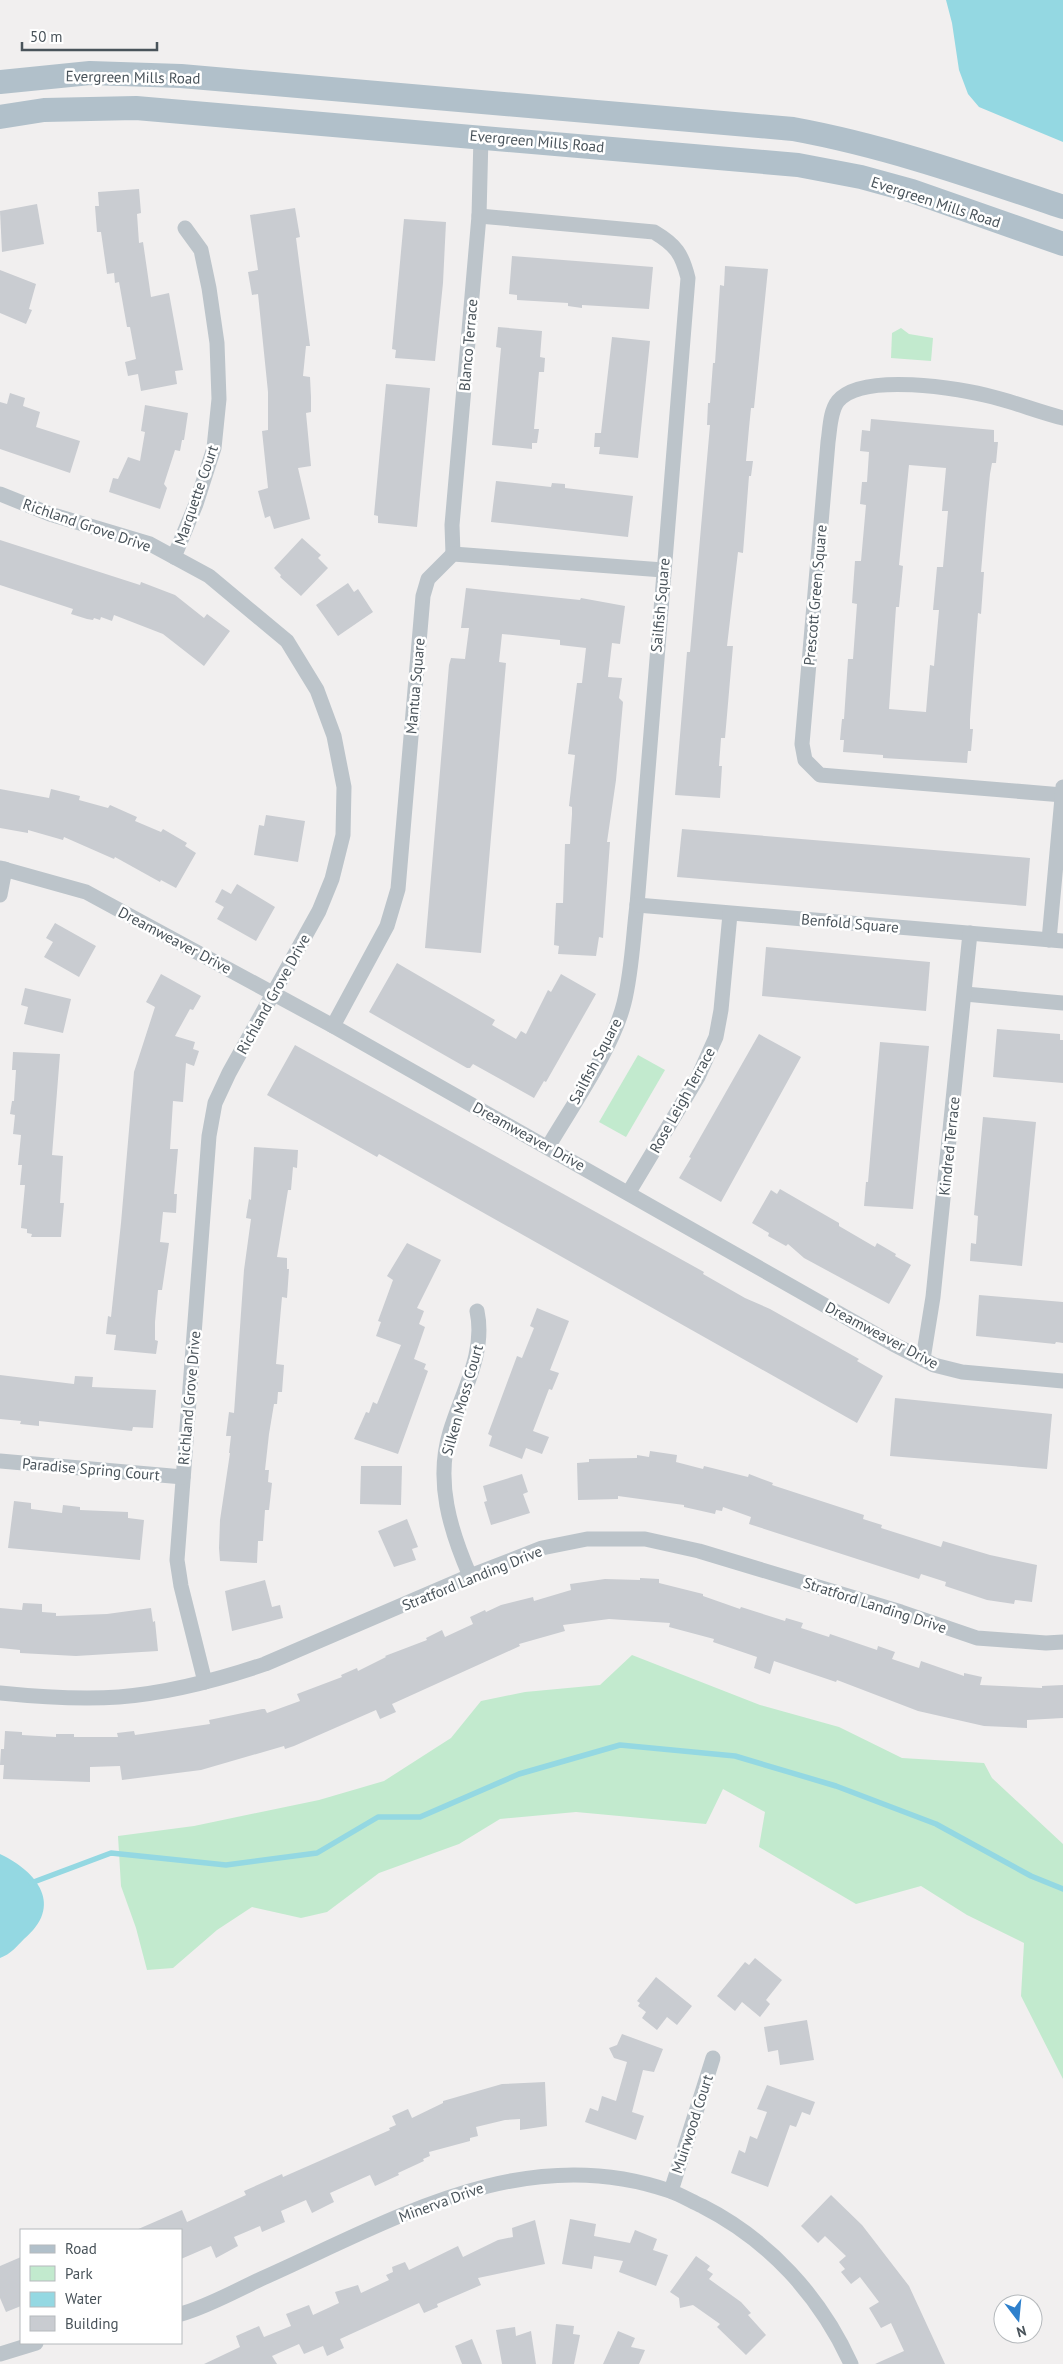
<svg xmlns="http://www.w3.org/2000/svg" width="1063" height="2364" font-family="'PT Sans',sans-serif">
	<rect width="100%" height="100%" fill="#f1efef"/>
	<!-- green -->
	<g fill="#c2eace">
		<polygon points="901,328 909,334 933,338 931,361 891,358 892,333"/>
		<polygon points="638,1055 665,1070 626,1137 599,1122"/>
		<polygon points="632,1655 760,1705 839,1727 902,1758 984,1763 992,1778 1063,1844 1063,2079 1021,1996 1024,1943 967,1915 921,1886 856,1904 759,1847 765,1812 723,1789 706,1824 576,1812 500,1819 459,1844 379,1873 327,1912 301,1918 252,1907 217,1930 173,1968 147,1970 136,1928 121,1886 118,1836 194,1826 319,1800 384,1781 451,1738 481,1701 525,1692 600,1685"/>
	</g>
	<!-- water -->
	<g fill="#94d8e2">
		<polygon points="946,0 1063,0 1063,142 979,107 968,94 959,70 952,23"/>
		<path d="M0,1854C38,1872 64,1906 24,1939C16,1947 11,1954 0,1958Z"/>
	</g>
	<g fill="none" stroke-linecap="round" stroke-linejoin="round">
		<!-- stream -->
		<polyline stroke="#94d8e2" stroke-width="5.5" points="31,1883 111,1853 226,1865 317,1853 378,1817 420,1817 519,1774 620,1745 735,1756 836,1786 936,1824 1031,1876 1063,1889"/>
	</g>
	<!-- building -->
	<g fill="#c9ccd1" fill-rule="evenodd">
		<polygon points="139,189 141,213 137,214 139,243 143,242 151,297 169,293 183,370 175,371 177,384 141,391 138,374 128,376 125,362 136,359 130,327 127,327 119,282 115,283 114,273 107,274 101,232 97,232 95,206 99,206 98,192"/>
		<polygon points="37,204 44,244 2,252 0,211"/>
		<polygon points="295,208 300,237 296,238 310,346 306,346 303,376 310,377 311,397 311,412 306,413 311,466 298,468 310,519 274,529 270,516 265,518 258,491 268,488 262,431 268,430 268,392 258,294 252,295 248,272 258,270 250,215"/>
		<polygon points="404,219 446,222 443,283 435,361 395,358 396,350 392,349"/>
		<polygon points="512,256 653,267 649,309 582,305 582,308 568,306 568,303 517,300 517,295 509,294"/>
		<polygon points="725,266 768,269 754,408 751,408 749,428 746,461 753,461 751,476 749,476 743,553 738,552 727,646 733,646 725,738 721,738 719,766 722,766 720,798 675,795 687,652 690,652 710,425 707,425 708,403 710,403 713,363 715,363 720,285 724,286"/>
		<polygon points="0,270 36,284 29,309 32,310 26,324 0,313"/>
		<polygon points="498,327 542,331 540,357 545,358 544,372 539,372 534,429 539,429 537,443 532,443 532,449 492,445 501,348 496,347"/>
		<polygon points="612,337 650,341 638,458 599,454 600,447 594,447 595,433 601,433"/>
		<polygon points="386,384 430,388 417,527 378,523 378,516 374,515"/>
		<polygon points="10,393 25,398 23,406 40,412 36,427 80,441 70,473 0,449 0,402 7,404"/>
		<polygon points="145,405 188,413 184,440 182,440 180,451 175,450 164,484 167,488 160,509 109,492 113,478 118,479 128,457 140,461 145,432 141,431"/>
		<path d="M871,419L994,430V442H998L996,463H992L990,474L986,514L981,572H984L981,614L978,613L970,719V729H973L971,751H968L967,763L883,758V755L843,752L844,740H840L842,719H844L848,659H853L857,604L852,603L855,561H861L866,505L860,504L862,482H867L869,452L860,451L862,430L870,431ZM909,465L946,468L942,511H948L943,567H937L933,610H939L934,666L930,665L926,712L889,709L896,607H899L903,566L899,565Z"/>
		<polygon points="496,481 551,487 552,483 565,484 565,488 633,496 628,537 491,522"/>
		<polygon points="302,538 321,555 318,558 328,568 301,596 280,577 281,575 274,568"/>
		<polygon points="0,540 140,585 141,582 175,595 204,618 207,614 230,631 204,666 163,634 114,615 112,621 101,617 100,620 94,618 93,620 87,619 71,614 73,609 0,585"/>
		<polygon points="348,583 354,592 358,589 373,612 338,636 316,605"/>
		<polygon points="466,588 580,600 581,598 625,606 620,644 612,643 608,677 622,678 619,698 623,702 616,780 607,842 610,842 603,938 599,937 596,956 558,954 559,946 554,945 556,903 563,903 565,844 570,844 572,814 572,807 569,806 575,755 568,754 577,683 582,683 586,648 560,645 560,640 502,634 499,662 506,663 481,953 425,948 449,665 451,658 465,659 469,628 461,628"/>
		<polygon points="0,789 49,798 51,789 80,796 79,800 108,808 110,805 137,817 135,821 161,832 163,829 187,843 185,846 196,853 176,888 161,880 160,882 115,857 114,859 64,837 63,840 28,830 28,833 0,828"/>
		<polygon points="266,815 305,821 298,862 254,855 259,825 264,826"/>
		<polygon points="682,829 1030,858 1026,906 677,877"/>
		<polygon points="237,884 275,907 256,941 217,919 224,907 215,902 222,889 231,894"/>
		<polygon points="55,923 96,946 79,977 44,957 53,942 46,938"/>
		<polygon points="766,947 930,962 926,1011 762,996"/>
		<polygon points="397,963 495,1020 492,1025 516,1039 521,1031 526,1034 548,990 551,992 561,974 596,994 546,1082 544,1081 534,1098 473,1064 470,1068 467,1068 369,1012"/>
		<polygon points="161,974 201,996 193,1010 190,1009 175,1036 195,1042 193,1049 199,1051 194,1066 186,1063 183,1102 173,1101 170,1149 178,1149 174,1194 177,1194 176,1213 163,1212 160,1242 169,1243 162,1290 158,1290 155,1322 155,1340 158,1341 156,1354 114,1350 116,1335 106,1334 108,1316 111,1317 121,1223 134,1072 155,1007 146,1002"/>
		<polygon points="25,988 71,999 63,1033 24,1024 28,1007 21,1005"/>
		<polygon points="997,1029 1060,1034 1060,1040 1063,1040 1063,1083 993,1077"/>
		<polygon points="759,1034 801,1057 721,1202 679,1178 691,1158 689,1157"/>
		<polygon points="880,1042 929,1046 913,1209 864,1206 866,1182 868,1182"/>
		<polygon points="295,1045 704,1272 703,1274 745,1298 770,1309 859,1359 857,1361 883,1376 857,1423 379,1154 377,1157 267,1095"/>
		<polygon points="13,1052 60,1054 52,1155 63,1156 60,1203 64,1203 61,1237 31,1237 32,1234 27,1233 27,1229 21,1228 25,1185 20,1185 22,1165 18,1165 21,1135 13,1134 15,1115 10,1114 12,1101 14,1101 16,1070 12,1070"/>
		<polygon points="983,1117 1036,1122 1022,1266 970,1261 971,1243 976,1244 978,1216 974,1215"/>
		<polygon points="254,1147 298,1150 297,1168 293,1167 291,1190 288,1190 277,1257 287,1258 287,1269 289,1269 287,1298 282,1297 276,1364 284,1365 282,1392 278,1392 277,1404 274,1404 269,1434 265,1470 269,1470 268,1482 272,1483 269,1510 265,1510 263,1541 258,1541 257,1563 220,1561 219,1548 220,1520 230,1453 229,1453 231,1436 226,1436 229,1412 234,1413 244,1270 251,1219 246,1218 249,1199 251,1200"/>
		<polygon points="780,1189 839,1223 839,1226 875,1247 877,1243 896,1254 895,1256 911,1265 889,1304 804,1258 788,1244 786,1246 768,1236 769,1233 752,1223 771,1190 777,1194"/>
		<polygon points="407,1243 441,1260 417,1308 424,1311 419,1324 425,1327 414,1359 426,1364 424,1369 428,1371 398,1454 354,1439 366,1412 369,1413 373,1402 377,1404 401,1345 376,1336 381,1322 378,1321 393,1280 387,1276"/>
		<polygon points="979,1295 1063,1302 1063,1343 1056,1342 1055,1344 976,1336"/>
		<polygon points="537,1308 569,1321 550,1370 559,1373 552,1390 549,1389 533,1431 549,1437 542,1454 526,1448 522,1459 489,1446 492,1436 488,1434 517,1356 522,1358 534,1328 530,1326"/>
		<polygon points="0,1375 74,1384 75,1376 93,1377 92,1387 156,1390 153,1428 133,1427 132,1431 39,1421 39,1426 20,1424 21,1421 0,1419"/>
		<polygon points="895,1398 1052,1414 1047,1469 890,1456"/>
		<polygon points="650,1451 677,1455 676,1462 703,1469 704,1466 748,1477 749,1474 773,1483 772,1485 864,1515 863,1519 882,1525 881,1528 941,1547 943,1541 990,1555 1037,1565 1032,1602 1015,1600 1014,1604 987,1600 945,1586 946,1582 921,1574 919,1579 749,1524 751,1517 723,1507 722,1511 716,1510 715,1514 684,1507 684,1505 618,1496 618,1499 578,1500 577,1463 589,1462 589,1459 637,1458 637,1455 649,1457"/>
		<polygon points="361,1466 402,1466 401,1505 360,1504"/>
		<polygon points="522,1474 528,1492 523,1494 530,1513 491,1525 484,1502 487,1501 483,1486"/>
		<polygon points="14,1501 31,1503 31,1509 62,1513 63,1505 80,1507 80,1510 128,1512 128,1518 144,1520 140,1560 8,1548"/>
		<polygon points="407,1519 418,1547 412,1549 416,1560 394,1567 378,1531"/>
		<polygon points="640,1578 659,1579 659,1583 703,1594 703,1596 740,1609 741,1607 785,1621 786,1618 803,1623 801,1628 829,1637 830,1634 877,1650 878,1646 895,1652 892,1659 919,1668 921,1661 964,1676 964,1673 982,1677 980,1685 1042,1688 1042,1686 1063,1685 1063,1718 1027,1720 1027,1728 984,1726 918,1711 837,1680 836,1682 774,1661 770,1674 754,1668 757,1657 713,1642 714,1639 669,1627 670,1623 609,1619 563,1625 565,1631 519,1644 520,1646 392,1704 396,1712 380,1719 376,1710 294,1746 285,1749 284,1746 201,1770 122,1780 120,1766 90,1767 90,1782 3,1779 4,1765 0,1765 1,1749 4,1749 5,1731 22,1732 22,1735 56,1737 56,1734 74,1734 74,1737 118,1737 117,1733 134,1731 135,1735 210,1724 209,1720 262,1709 265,1709 267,1713 300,1701 297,1694 342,1677 341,1675 357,1668 358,1671 386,1657 385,1656 427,1640 426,1638 442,1630 445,1637 473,1624 470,1617 485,1610 486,1612 501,1605 533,1597 534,1601 571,1590 570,1584 605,1579 640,1580"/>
		<polygon points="265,1580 272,1607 280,1605 283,1618 232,1631 225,1591"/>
		<polygon points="23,1603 42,1604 42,1612 56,1613 56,1616 107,1614 151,1608 153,1622 155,1621 158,1651 76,1656 20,1653 20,1650 0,1648 0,1608 22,1610"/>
		<polygon points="755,1958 782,1980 766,2000 770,2004 760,2017 742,2002 735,2011 717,1996 745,1962 749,1965"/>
		<polygon points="656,1977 692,2006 677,2025 667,2017 657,2030 642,2018 646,2012 638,2006 640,2003 637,2001"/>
		<polygon points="807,2020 814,2060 780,2065 778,2050 768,2052 764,2027"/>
		<polygon points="622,2034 663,2049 654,2072 643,2070 632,2112 644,2116 636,2140 585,2122 590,2108 598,2111 602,2096 616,2101 627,2062 614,2058 609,2048 617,2045"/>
		<polygon points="545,2082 547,2126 520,2130 520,2119 505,2120 476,2127 478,2136 470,2138 470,2141 429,2152 430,2156 423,2159 424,2161 398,2173 399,2175 375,2186 370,2175 330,2193 334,2202 312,2213 306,2200 281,2211 285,2222 262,2232 260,2226 234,2237 238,2246 216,2258 211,2246 181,2259 181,2230 136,2230 182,2210 187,2222 246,2195 244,2191 282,2174 283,2177 390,2130 389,2128 396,2125 392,2116 408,2109 412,2118 443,2103 443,2101 502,2084"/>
		<polygon points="767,2085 815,2102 810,2115 802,2112 796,2127 790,2125 768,2187 731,2173 739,2150 745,2153 750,2136 757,2139 767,2112 757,2109"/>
		<polygon points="831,2195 862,2225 909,2286 945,2364 875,2364 904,2351 891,2323 881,2328 869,2308 879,2302 860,2277 851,2284 841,2272 845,2269 839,2262 846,2256 825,2236 818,2243 801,2226"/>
		<polygon points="570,2219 596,2224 594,2236 630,2243 635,2230 657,2239 653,2250 668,2255 656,2286 619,2272 623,2261 594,2256 592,2269 562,2264"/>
		<polygon points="535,2220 545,2264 478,2278 481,2285 437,2304 438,2307 424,2313 419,2303 340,2339 344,2348 327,2356 323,2346 304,2354 299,2344 272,2356 277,2364 204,2364 240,2347 236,2336 259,2326 264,2337 291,2326 286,2314 309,2305 313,2315 339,2303 335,2292 358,2285 361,2293 389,2280 386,2275 393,2272 392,2267 405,2262 409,2270 458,2246 463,2257 498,2240 513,2237 512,2228"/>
		<polygon points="696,2256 710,2266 707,2270 713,2274 709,2279 741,2302 751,2313 748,2315 766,2335 746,2355 717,2327 720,2324 693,2305 680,2308 679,2298 670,2292"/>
		<polygon points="21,2257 21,2306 6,2312 0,2298 0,2266"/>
		<polygon points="556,2324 574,2326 573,2334 580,2335 574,2364 552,2364"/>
		<polygon points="515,2327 516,2336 531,2331 536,2364 502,2364 496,2330"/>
		<polygon points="618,2331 635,2338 631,2347 645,2350 639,2364 603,2364"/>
		<polygon points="472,2339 482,2364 462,2364 455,2346"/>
	</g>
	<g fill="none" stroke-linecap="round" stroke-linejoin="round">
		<!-- minor -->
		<g stroke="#bcc4ca" stroke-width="15">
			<path d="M479,216L654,232C676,245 682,254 688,278L637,905C633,937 632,971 624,1003C613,1048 572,1106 548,1147"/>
			<path d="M1063,418C1039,412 1017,403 993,397C960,388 862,372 838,401C830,411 830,429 828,442L802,744L805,760L820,775L1063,795"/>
			<polyline points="0,494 50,514 150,544 209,576 287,641 317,690 334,736 344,787 343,835 332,879 319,911 229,1073 215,1103 209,1136 177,1560 181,1586 205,1682"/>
			<polyline points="453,554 452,525 479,216 481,136"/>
			<polyline points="174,557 196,504 214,448 219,399 217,343 209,288 201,250 185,228"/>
			<polyline points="0,868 86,892 333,1026 893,1344 934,1365 962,1372 1063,1381"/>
			<polyline points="0,895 5,869"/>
			<polyline points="637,905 1063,941"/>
			<polyline points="1049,940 1063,787"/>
			<polyline points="965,994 1063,1003"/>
			<polyline points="333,1026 387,926 398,889 423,596 428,579 453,554 663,570"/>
			<polyline points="629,1192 698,1077 716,1037 721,1010 730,914"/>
			<polyline points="923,1359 933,1297 970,933"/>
			<polyline points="0,1461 183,1477"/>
			<path d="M470,1576C450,1530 435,1481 450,1432C462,1392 486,1353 477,1311"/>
			<path d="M0,1693C39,1697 80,1700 119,1697C168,1693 218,1680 265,1664L470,1576L542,1548L587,1539H645L699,1551L901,1612L977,1638L1046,1643L1063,1642"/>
			<polyline points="671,2191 713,2058"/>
			<path d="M181,2314C209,2306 237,2290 263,2278C393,2220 524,2140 670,2191C681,2195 691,2201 702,2206C769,2240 820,2296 851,2364"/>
			<polyline points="0,2354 36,2343"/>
		</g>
		<!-- primary -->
		<g stroke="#b1c0ca" stroke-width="24">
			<path d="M0,82L90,73L181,76L793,129C886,146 974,177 1063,207"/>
			<polyline points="0,117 44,110 136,108 798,165 861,177 912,191 1063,244"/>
		</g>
	</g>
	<g text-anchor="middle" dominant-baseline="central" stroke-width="5" stroke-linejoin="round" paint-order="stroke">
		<!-- street labels -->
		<g font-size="15" fill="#49535a" stroke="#fff">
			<text transform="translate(133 77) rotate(1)">Evergreen Mills Road</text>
			<text transform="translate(537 141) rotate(5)">Evergreen Mills Road</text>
			<text transform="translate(936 202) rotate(18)">Evergreen Mills Road</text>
			<text transform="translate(468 345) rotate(-85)">Blanco Terrace</text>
			<text transform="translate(196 495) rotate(-71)">Marquette Court</text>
			<text transform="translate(87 525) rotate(19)">Richland Grove Drive</text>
			<text transform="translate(815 595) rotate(-85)">Prescott Green Square</text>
			<text transform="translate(660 605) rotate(-85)">Sailfish Square</text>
			<text transform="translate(415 686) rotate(-85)">Mantua Square</text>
			<text transform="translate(850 923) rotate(5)">Benfold Square</text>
			<text transform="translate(175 940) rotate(28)">Dreamweaver Drive</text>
			<text transform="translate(273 994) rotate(-61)">Richland Grove Drive</text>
			<text transform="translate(595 1061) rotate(-62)">Sailfish Square</text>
			<text transform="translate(682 1100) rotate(-61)">Rose Leigh Terrace</text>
			<text transform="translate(529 1136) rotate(29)">Dreamweaver Drive</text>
			<text transform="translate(949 1146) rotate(-84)">Kindred Terrace</text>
			<text transform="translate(882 1335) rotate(28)">Dreamweaver Drive</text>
			<text transform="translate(189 1398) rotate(-85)">Richland Grove Drive</text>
			<text transform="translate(462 1400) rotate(-74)">Silken Moss Court</text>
			<text transform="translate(91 1469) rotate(5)">Paradise Spring Court</text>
			<text transform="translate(472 1578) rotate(-22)">Stratford Landing Drive</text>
			<text transform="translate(875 1605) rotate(18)">Stratford Landing Drive</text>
			<text transform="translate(692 2124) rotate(-72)">Muirwood Court</text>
			<text transform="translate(441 2202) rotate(-20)">Minerva Drive</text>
		</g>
	</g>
	<!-- legend -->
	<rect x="20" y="2229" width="162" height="115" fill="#ffffff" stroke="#b6babd"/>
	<rect x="30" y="2245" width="25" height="8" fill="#b1c0ca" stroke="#b6babd"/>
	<text x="65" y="2254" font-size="15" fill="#49535a">Road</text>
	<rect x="30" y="2266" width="25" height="15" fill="#c2eace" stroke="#b6babd"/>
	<text x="65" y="2279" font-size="15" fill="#49535a">Park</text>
	<rect x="30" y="2292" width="25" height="15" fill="#94d8e2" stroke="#b6babd"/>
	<text x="65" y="2304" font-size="15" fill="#49535a">Water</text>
	<rect x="30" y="2316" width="25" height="15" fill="#c9ccd1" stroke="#b6babd"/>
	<text x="65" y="2329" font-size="15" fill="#49535a">Building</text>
	<!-- north arrow -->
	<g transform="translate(1018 2319) rotate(164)"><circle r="24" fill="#ffffff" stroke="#b6babd"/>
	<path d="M0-4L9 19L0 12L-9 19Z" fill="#2e80cc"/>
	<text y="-8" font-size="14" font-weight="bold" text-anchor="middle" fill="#49535a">N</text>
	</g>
	<!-- scale -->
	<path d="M22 42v8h135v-8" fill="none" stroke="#49535a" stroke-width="2.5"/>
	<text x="30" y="42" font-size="15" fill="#49535a" stroke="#ffffff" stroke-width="4" paint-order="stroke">50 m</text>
</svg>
